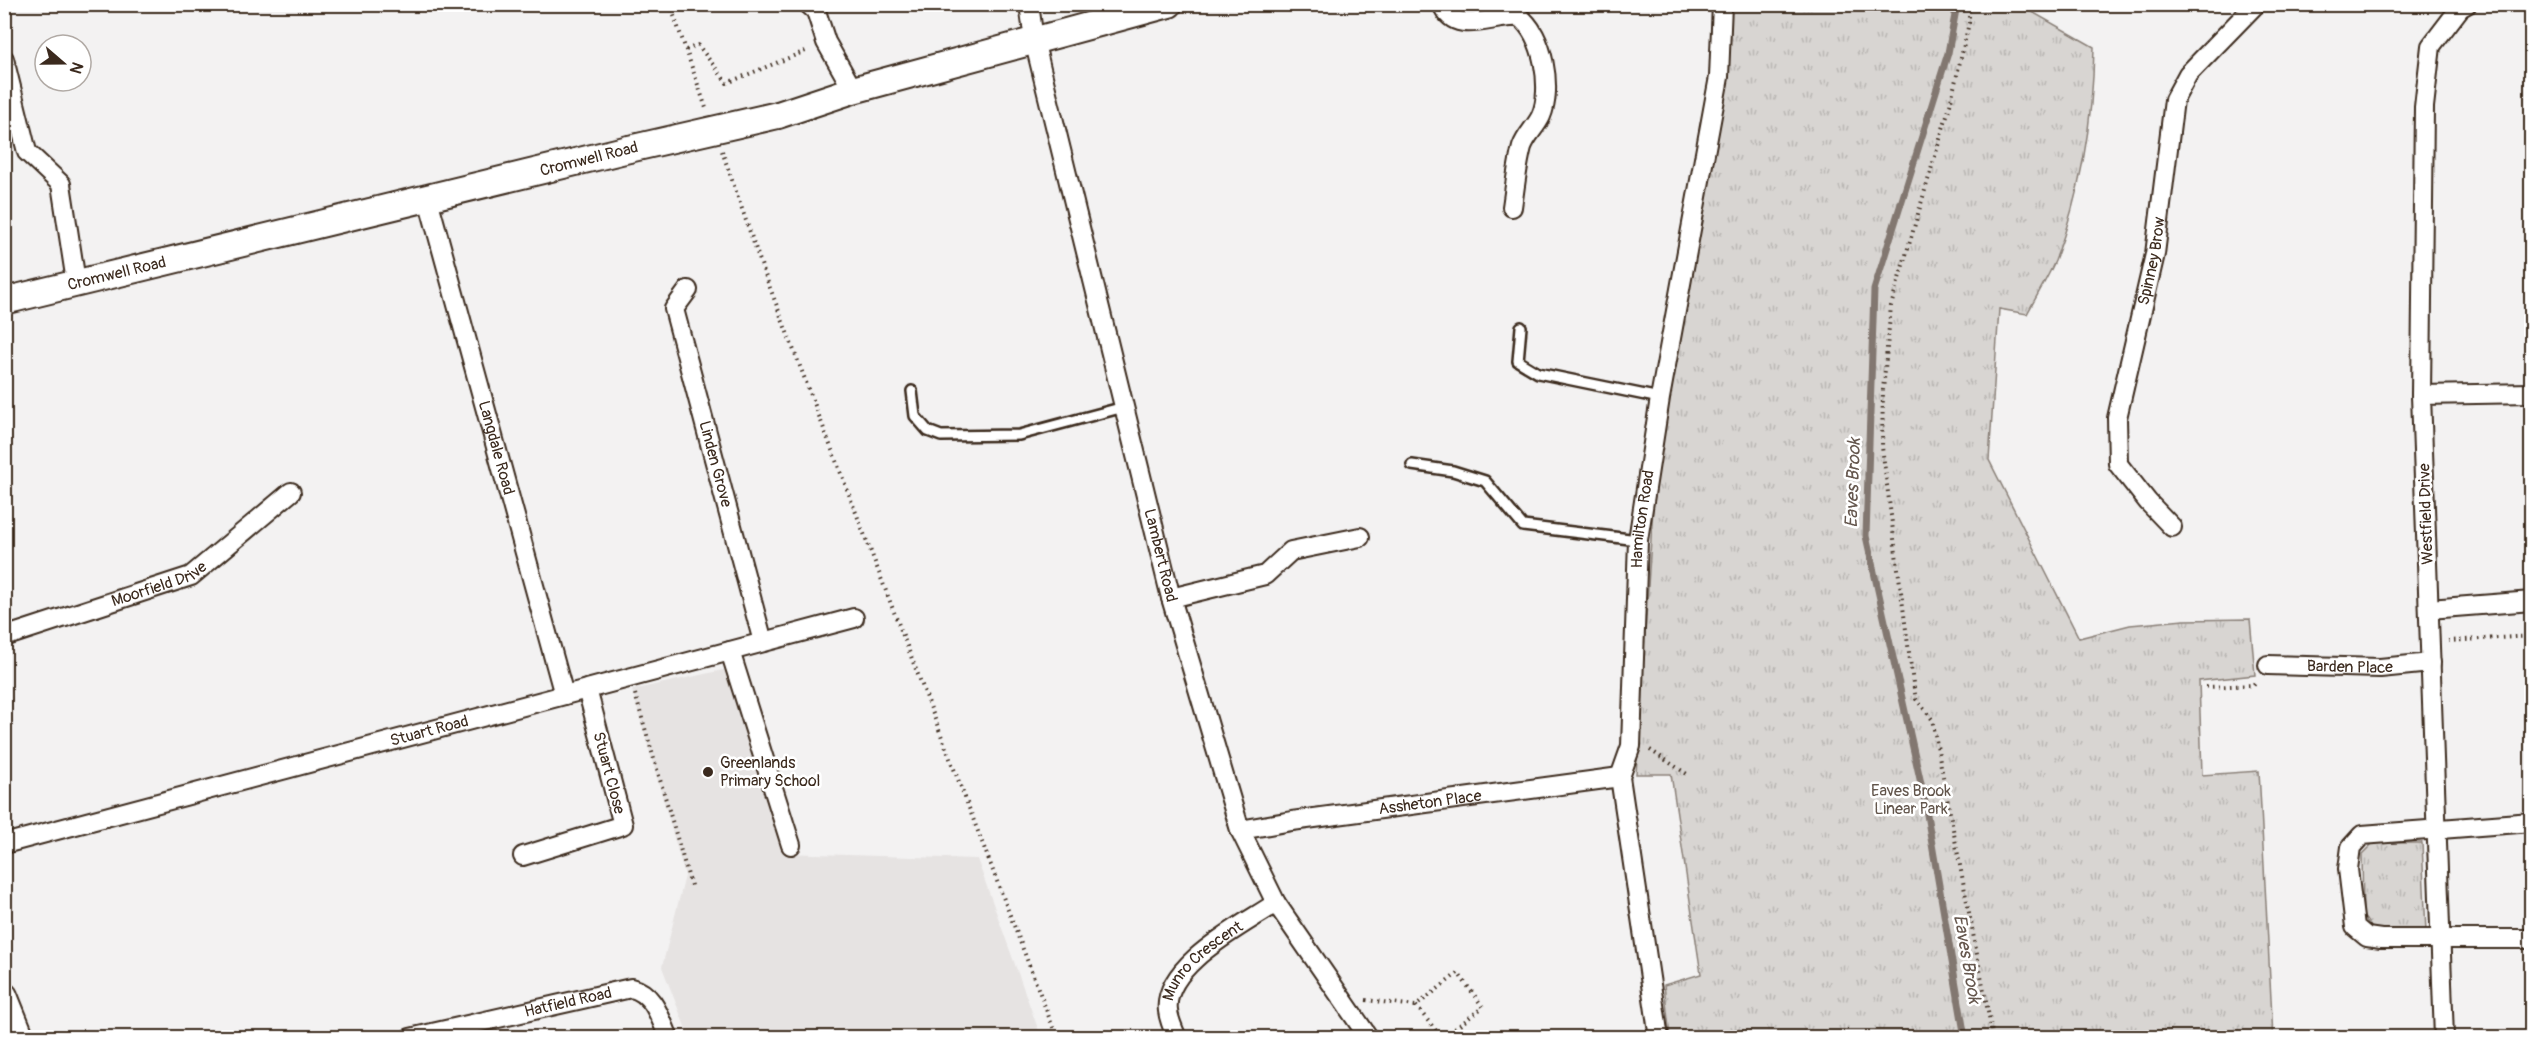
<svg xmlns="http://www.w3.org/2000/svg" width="2536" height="1042" font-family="Pangolin,sans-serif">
	<defs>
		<pattern id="grass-tufts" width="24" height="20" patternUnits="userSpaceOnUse" patternTransform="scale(1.5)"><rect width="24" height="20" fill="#d8d5d2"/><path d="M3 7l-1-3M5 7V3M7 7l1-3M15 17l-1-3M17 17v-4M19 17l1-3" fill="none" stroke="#bab7b4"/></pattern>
	</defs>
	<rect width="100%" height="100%" fill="#f3f2f2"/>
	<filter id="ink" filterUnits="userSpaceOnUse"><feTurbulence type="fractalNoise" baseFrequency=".0167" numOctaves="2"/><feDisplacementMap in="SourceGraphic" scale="12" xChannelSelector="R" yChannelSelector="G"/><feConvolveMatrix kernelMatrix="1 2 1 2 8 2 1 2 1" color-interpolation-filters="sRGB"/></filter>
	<g filter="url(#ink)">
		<!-- built -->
		<polygon fill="#e6e3e2" points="732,668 783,853 977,859 1041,1037 689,1037 662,967 685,876 632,690"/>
		<!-- grass -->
		<g fill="url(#grass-tufts)" stroke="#8a8078" stroke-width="1.5">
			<path d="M1733,5H2020L2094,47C2093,119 2081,193 2055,261C2047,279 2036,297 2027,314L1999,309L1989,460L2079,638L2130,625L2184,620L2250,619L2255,675L2199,681L2202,775L2259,771L2273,1037H1670L1664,985L1701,974L1671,774H1636L1660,398Z"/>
			<polygon points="2373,843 2422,843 2426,933 2374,931 2363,916 2362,854"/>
		</g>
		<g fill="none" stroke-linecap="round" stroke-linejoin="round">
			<!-- stream -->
			<polyline stroke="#827770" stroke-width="7" points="1957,4 1948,53 1874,290 1866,536 1924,797 1965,1038"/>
			<!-- lane casing -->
			<g stroke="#3b2a1e" stroke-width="14">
				<g id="lane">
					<polyline points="1521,327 1518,361 1538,373 1660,398"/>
					<polyline points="912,391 915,416 928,431 941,436 1019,435 1124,407"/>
					<polyline points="1412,465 1453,471 1485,481 1523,526 1638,540"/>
				</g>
			</g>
			<!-- street casing -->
			<g stroke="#3b2a1e" stroke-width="22">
				<g id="street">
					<polyline points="808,4 816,11 826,42 853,90"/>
					<path id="s1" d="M1029,4L1034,40L1171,598L1240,830L1276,903L1369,1038"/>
					<path d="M1442,4C1455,38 1494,14 1519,17C1543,33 1553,89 1541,116C1536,127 1526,135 1522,147C1517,166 1515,187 1512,207"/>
					<polyline points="4,59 27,152 61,184 76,282"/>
					<path id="s2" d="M428,199L564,695"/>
					<path id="s3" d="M688,290L674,309L763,642"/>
					<polyline points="2421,395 2532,393"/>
					<path id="s4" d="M2172,527L2148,502L2118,464L2117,418L2155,254L2174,100L2188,74L2256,4"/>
					<polyline points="1171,598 1265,575 1291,551 1360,537"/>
					<polyline points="2429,609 2532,601"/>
					<path id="s5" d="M4,637L191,576L291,492"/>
					<polyline points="730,651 791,845"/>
					<path id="s6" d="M2268,665L2380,668L2431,663"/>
					<polyline points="2532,822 2362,835 2351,847 2348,869 2355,927 2367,937 2381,939 2532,939"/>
					<path id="s7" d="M1240,830L1292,821L1620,777"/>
					<path id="s8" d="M4,844L854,618"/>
					<polyline points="523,856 623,825 587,689"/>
					<path id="s9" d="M410,1038L631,988C654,993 660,1018 669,1038"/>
					<path id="s10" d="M1177,1038C1173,1029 1169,1020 1168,1011C1162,965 1244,925 1276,903"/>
					<path id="s11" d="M1659,1038L1620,777L1631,746L1638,540L1660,398L1719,77L1722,4"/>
					<polyline points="2444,1038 2421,395 2424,107 2431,46 2460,8 2467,4"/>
				</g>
			</g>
			<!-- secondary casing -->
			<g stroke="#3b2a1e" stroke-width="30">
				<g id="secondary">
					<polyline points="778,115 853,90 1169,4"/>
					<path id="s12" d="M4,301L629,149"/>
					<polyline points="4,996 21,1038"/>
				</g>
			</g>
			<!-- path -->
			<g stroke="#3b2a1e" stroke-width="4" stroke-dasharray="1.5 4.5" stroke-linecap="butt">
				<polyline points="670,4 706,108"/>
				<polyline points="1969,4 1969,23 1950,105 1891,306 1883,390 1882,447 1913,683 1916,699 1932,719 1993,1038"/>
				<polyline points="686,50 698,45 727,83 808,50"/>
				<polyline points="722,151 762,267 1057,1038"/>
				<polyline points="2448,641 2532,636"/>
				<polyline points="2206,687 2253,685 2257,680"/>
				<polyline points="635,694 692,889"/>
				<polyline points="1650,750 1687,774"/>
				<polyline points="1366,1000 1416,1006 1458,973 1483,1007 1443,1038"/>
				<polyline points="1416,1006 1442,1038"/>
			</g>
			<!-- lane -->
			<use href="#lane" stroke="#fff" stroke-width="9"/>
			<!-- street -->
			<use href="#street" stroke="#fff" stroke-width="18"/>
			<!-- secondary -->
			<use href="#secondary" stroke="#fff" stroke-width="26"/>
			<!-- secondary-bridge casing -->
			<g stroke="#3b2a1e" stroke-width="30" stroke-linecap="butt">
				<polyline id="secondary-bridge" points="629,149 778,115"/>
			</g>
			<!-- secondary-bridge -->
			<use href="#secondary-bridge" stroke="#fff" stroke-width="26"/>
		</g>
	</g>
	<!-- markers -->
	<circle fill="#3b2a1e" stroke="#fff" stroke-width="2" cx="708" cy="772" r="6"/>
	<g text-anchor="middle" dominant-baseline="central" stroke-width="5" stroke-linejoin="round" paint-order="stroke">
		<!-- street labels -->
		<g font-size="16" fill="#3b2a1e" stroke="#fff">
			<text transform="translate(589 159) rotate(-14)">Cromwell Road</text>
			<text stroke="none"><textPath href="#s4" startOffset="290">Spinney Brow</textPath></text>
			<text stroke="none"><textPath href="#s12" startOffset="116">Cromwell Road</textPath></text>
			<text stroke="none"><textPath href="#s2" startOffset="258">Langdale Road</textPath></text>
			<text stroke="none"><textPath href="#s3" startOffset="184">Linden Grove</textPath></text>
			<text transform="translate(2426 514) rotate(-92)">Westfield Drive</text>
			<text stroke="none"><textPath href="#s11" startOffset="524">Hamilton Road</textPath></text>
			<text stroke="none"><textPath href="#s1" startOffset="567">Lambert Road</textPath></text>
			<text stroke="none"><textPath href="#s5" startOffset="164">Moorfield Drive</textPath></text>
			<text stroke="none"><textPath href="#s6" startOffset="82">Barden Place</textPath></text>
			<text stroke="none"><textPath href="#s8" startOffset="440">Stuart Road</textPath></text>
			<text transform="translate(609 773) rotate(75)">Stuart Close</text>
			<text stroke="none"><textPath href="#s7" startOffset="192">Assheton Place</textPath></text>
			<text stroke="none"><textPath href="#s10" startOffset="93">Munro Crescent</textPath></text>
			<text stroke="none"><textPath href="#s9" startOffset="162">Hatfield Road</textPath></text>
		</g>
		<!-- poi labels -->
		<g font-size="16" fill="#3b2a1e" stroke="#fff" text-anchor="start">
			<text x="720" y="763">Greenlands<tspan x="720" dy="18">Primary School</tspan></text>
		</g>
		<!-- park labels -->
		<g font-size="16" fill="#62554b" stroke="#fff">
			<text x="1911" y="791">Eaves Brook<tspan x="1911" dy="18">Linear Park</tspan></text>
		</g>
		<!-- water labels -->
		<g font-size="18" font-style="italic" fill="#65574e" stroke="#fff">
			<text transform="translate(1853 483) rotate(-88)">Eaves Brook</text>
			<text transform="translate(1967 959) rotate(80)">Eaves Brook</text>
		</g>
	</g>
	<!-- margin -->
	<rect width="2536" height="1042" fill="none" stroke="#fff" stroke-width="24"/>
	<rect x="12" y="12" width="2512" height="1018" fill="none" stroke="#3b2a1e" stroke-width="2" filter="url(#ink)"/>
	<!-- north arrow -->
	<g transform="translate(63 63) rotate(110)"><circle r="28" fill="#ffffff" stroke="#b1aaa5" stroke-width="1.5"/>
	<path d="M0-4.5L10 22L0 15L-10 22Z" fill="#3b2a1e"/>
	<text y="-9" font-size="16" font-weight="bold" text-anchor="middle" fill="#3b2a1e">N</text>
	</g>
</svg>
